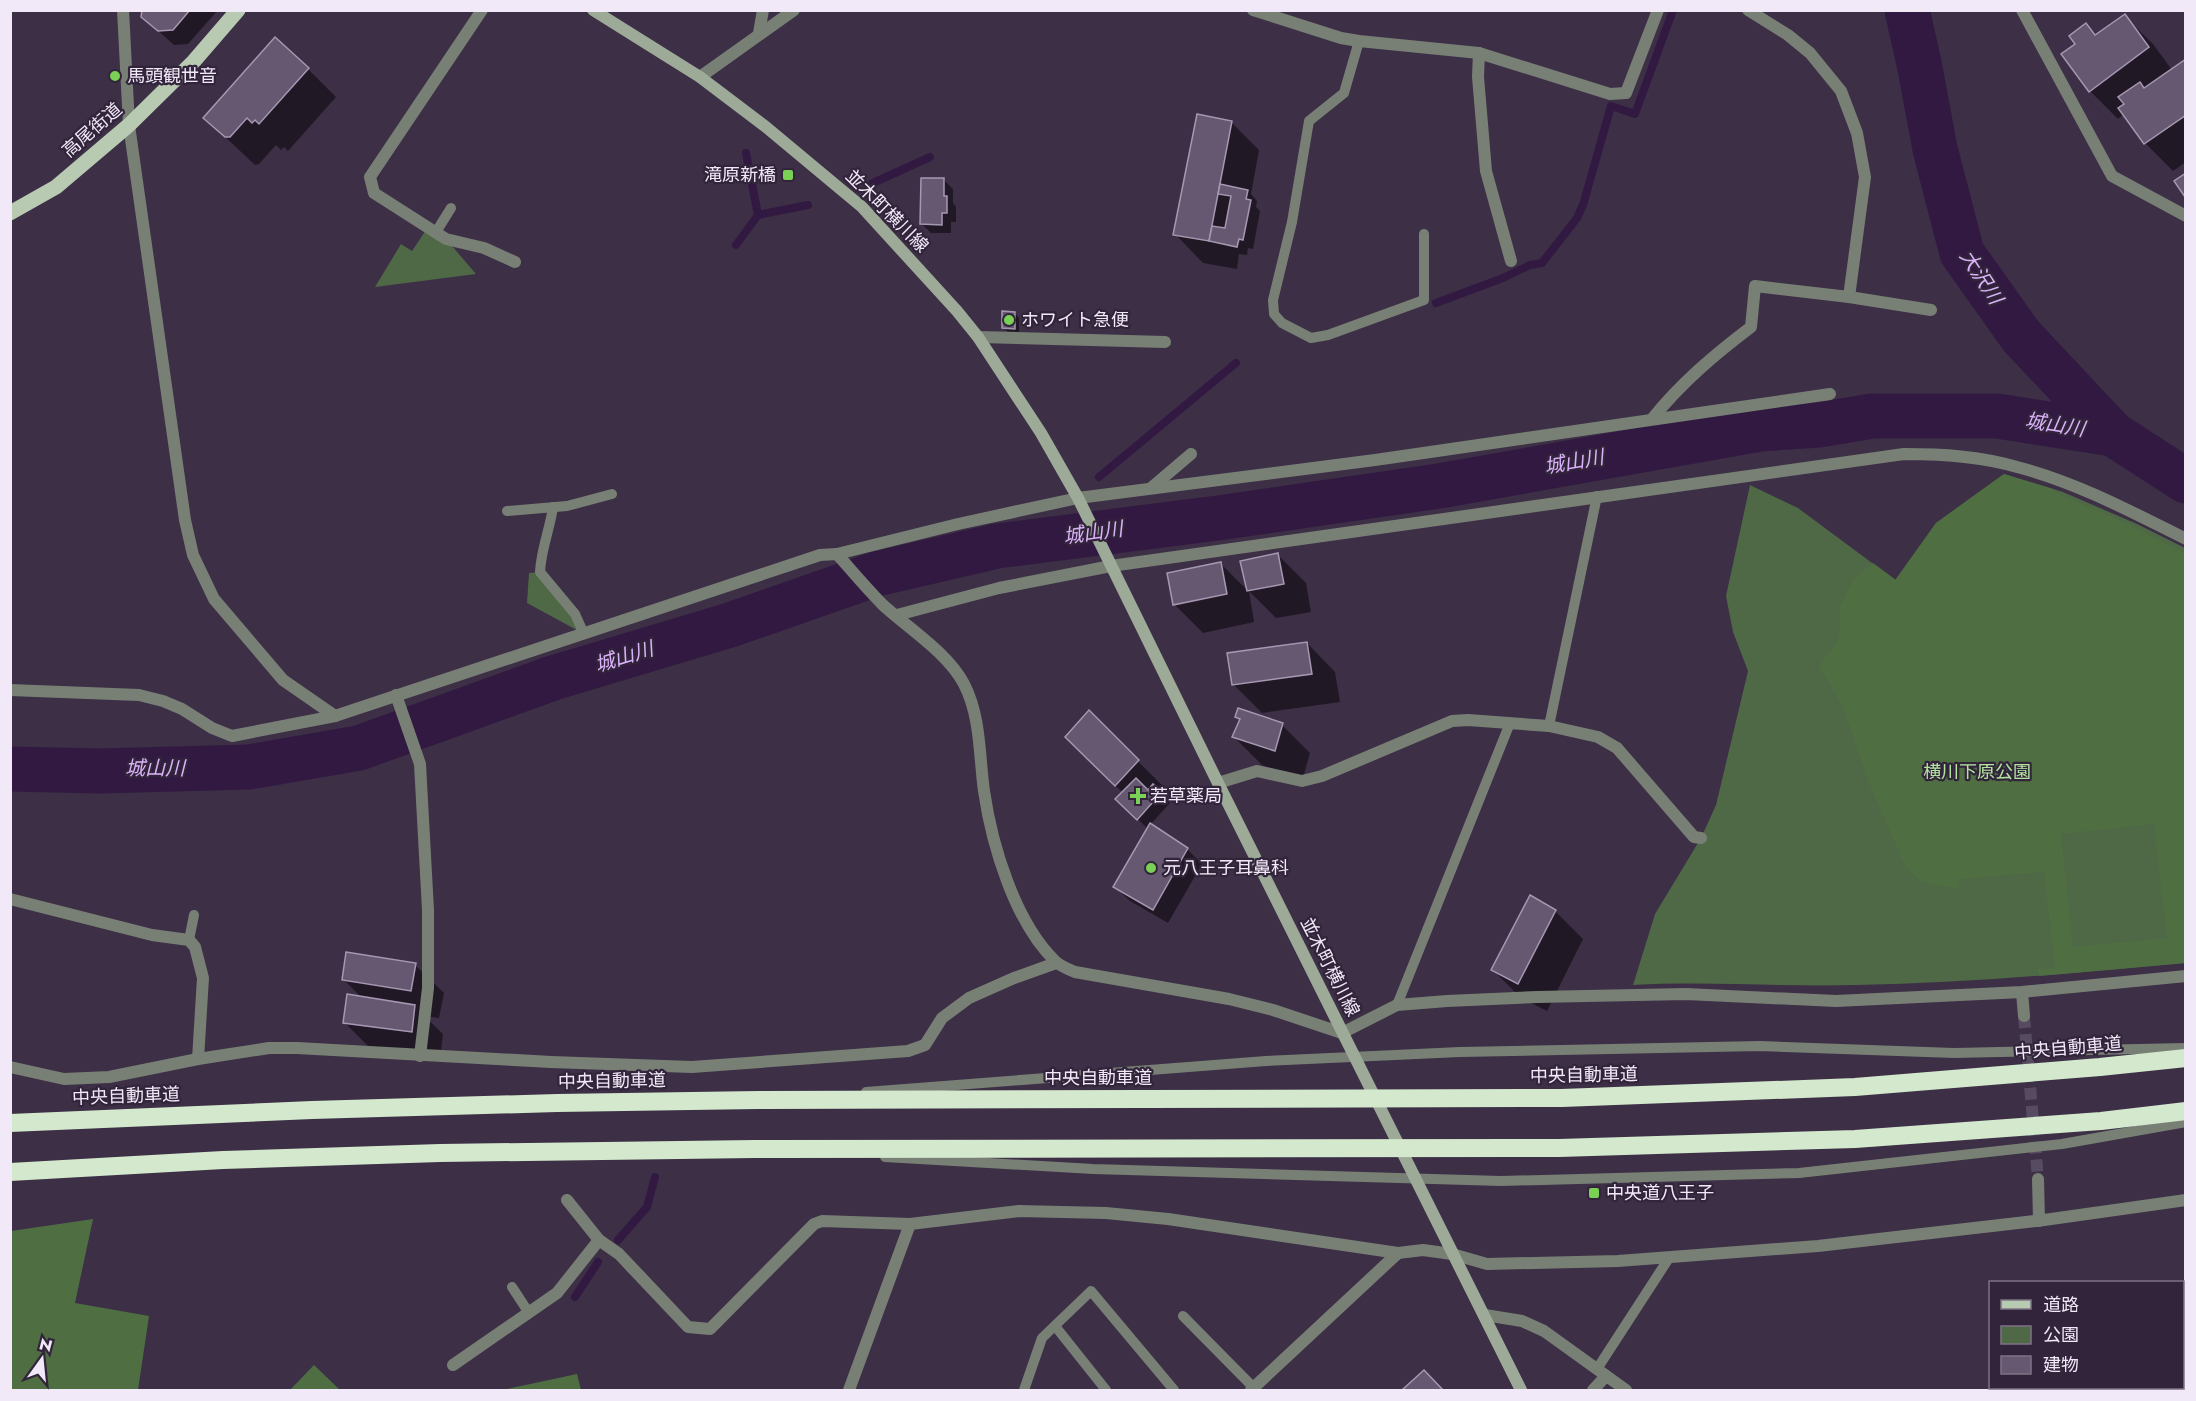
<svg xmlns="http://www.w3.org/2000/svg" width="2196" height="1401" font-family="Jost,'Noto Sans JP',sans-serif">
	<rect width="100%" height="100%" fill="#3c2f46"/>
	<!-- green -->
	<g fill="#4f6846">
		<polygon points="428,227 446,239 476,274 375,287 401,244 412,251"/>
		<path d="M2004,474L2063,492L2137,524L2185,548V963C2076,973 1967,983 1857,985C1783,987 1708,981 1633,985L1655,914L1701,838L1716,805L1748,671L1733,632L1726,596L1750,485L1798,508L1895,580L1936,523Z"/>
		<polygon points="540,572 584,634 527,603 529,573"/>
	</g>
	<!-- forest -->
	<g fill="#4f6f43" fill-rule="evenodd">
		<path d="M2004,474L2053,489L2060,495L2130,525L2185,553V963L2039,976L2037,969L2055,968L2044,872L1958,879L1959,889L1922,882L1905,866L1870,785L1843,707L1819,666L1839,639L1840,607L1853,579L1873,563L1896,580L1936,523ZM2154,824L2167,938L2073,947L2061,834Z"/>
		<polygon points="93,1219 75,1303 149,1316 138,1390 11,1390 11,1231"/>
		<polygon points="314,1365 340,1390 290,1390"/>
		<polygon points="577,1374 581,1390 502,1390"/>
	</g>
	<!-- shadow -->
	<g fill="#0007">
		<polygon points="143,10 218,10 188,44 174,45 143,17"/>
		<polygon points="2124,16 2153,44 2172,70 2186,61 2186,162 2173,171 2145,143 2124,114 2118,119 2090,91 2078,44 2086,25 2097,35"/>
		<polygon points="308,69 336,97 288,151 284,147 281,150 276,145 259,164 255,165 205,118"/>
		<polygon points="1231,122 1259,150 1251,194 1257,201 1256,207 1260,211 1253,249 1248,248 1247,255 1239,254 1237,269 1203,263 1175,234"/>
		<polygon points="943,179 953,189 953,203 956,207 956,222 951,222 951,233 931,233 922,224"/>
		<polygon points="1015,313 1019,318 1019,332 1008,332 1004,328"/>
		<polygon points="1278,555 1306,583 1311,612 1276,618 1249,591 1254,622 1203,633 1175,605 1221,564 1248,591 1242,562"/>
		<polygon points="1307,643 1335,672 1340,702 1262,713 1233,684"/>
		<polygon points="1089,713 1166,789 1161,794 1170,803 1150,825 1187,849 1202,864 1168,923 1130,901 1115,887 1148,829 1126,808 1123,793 1067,737"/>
		<polygon points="1237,717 1282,725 1310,753 1303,778 1262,765 1234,737 1241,720"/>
		<polygon points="1555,911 1583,939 1547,1011 1521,998 1493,970"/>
		<polygon points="415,965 444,993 439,1018 424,1016 443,1034 440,1060 373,1051 345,1023 362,998 344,980"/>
		<polygon points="1424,1372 1442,1390 1404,1390"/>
	</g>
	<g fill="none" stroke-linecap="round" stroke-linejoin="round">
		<!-- stream -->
		<g stroke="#321941" stroke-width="8">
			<polyline points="746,153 758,215 808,205"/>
			<polyline points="873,183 930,157"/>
			<polyline points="736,245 758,215"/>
			<polyline points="1436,303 1503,278 1530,265 1542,263 1577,218 1583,205 1611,106 1635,114 1673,10"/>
			<polyline points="1099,477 1236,363"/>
			<polyline points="618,1240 647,1207 655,1177"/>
			<polyline points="575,1297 598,1262"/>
		</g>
		<!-- river -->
		<g stroke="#321941" stroke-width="45">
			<polyline points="1907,10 1920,68 1935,149 1962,253 2021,336 2113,434"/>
			<polyline points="10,769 100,771 249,767 359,748 553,678 730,625 876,574 997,546 1218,518 1439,486 1760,429 1819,425 1872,416 1997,416 2113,434 2186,481"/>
		</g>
	</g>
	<!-- building -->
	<g fill="#665871" stroke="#a697b2" stroke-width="1.5">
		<polygon points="142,10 190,10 173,30 158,31 141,17"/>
		<polygon points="2125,14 2149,47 2089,92 2061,54 2075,44 2069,36 2086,23 2095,35"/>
		<polygon points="275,37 309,68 259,124 255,120 252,123 247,118 230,137 225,137 203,118"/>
		<polygon points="2186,59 2186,115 2144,144 2118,108 2124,104 2118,97 2140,82 2144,88"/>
		<polygon points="1197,114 1232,121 1209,241 1173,235"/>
		<polygon points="2186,173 2186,197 2185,197 2174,181"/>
		<polygon points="921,178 944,178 944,196 947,196 947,213 942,213 942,225 920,224"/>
		<polygon points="1220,184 1248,190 1246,199 1251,200 1243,240 1239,239 1237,247 1209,241 1212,226 1225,228 1231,196 1218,194"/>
		<polygon points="1002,311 1015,312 1015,329 1002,328"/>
		<polygon points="1278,553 1284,584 1247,591 1240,561"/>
		<polygon points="1221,562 1227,594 1173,605 1167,573"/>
		<polygon points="1307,642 1312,674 1232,685 1227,653"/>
		<polygon points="1238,708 1283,723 1275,751 1232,737 1240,719 1235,717"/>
		<polygon points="1089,710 1139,760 1115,786 1065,737"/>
		<polygon points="1136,778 1148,790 1153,784 1161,793 1137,820 1115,799"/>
		<polygon points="1150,823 1188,848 1153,910 1113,887"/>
		<polygon points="1530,895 1556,910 1518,984 1491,970"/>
		<polygon points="346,952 416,963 411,991 342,980"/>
		<polygon points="347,994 415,1005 412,1032 343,1023"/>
		<polygon points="1424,1370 1443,1390 1402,1390"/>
	</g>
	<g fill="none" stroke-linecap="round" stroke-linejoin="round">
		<!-- street-tunnel -->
		<polyline stroke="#574b61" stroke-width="12" stroke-dasharray="12 6" stroke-linecap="butt" points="2024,1016 2038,1179"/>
		<!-- lane -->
		<g stroke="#788075" stroke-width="10">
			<polyline points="1359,41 1344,93 1309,121 1292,222 1273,300 1274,314 1282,323 1311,338 1328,335 1424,300 1424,234"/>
			<polyline points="436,232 451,208"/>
			<path d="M553,507C550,529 541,549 540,572L575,614L584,634"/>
			<polyline points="507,511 567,506 612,494"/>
			<polyline points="1549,726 1597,496"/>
			<polyline points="189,940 194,915"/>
			<polyline points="1397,1005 1510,723"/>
			<polyline points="866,1092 1266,1061 1460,1052 1760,1046 1954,1053 2186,1048"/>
			<polyline points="885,1157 1093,1169 1501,1181 1799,1173 2062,1144 2186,1122"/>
			<polyline points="512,1287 529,1313"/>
			<polyline points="1183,1316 1254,1388"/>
			<polyline points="1055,1326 1106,1390"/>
			<polyline points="1597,1369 1669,1258"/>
			<polyline points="1024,1390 1042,1338 1091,1291 1174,1390"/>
		</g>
		<!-- street -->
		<g stroke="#788075" stroke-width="12">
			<polyline points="123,10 129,125 185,520 193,555 214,599 283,680 335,716"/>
			<polyline points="482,10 370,177 374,193 446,239 484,248 515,262"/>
			<polyline points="1253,10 1341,38 1359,41 1479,53 1610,94 1626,93 1658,10"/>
			<polyline points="2022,10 2112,176 2186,216"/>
			<polyline points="759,33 763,10"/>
			<polyline points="1479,53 1478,77 1486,171 1511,261"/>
			<polyline points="700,77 794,10"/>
			<polyline points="1849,297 1931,310"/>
			<polyline points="978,337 1165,342"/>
			<path d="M1652,419C1681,383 1714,355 1751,327L1755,286L1849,297L1865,177L1857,133L1841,91L1810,53L1788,35L1748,10"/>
			<polyline points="1151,488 1191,454"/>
			<polyline points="837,554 958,524 1078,498 1375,460 1830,394"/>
			<path d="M897,615L999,588L1111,566L1904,454C1942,454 1980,456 2017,467C2076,482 2132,512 2186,539"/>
			<path d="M10,690L139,695L163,701L182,709L212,728L232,736L335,716L820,555L837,554C852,571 867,589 883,605C908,628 948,653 964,684C981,717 979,755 984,791C992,846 1015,922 1055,961C1060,966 1068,969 1075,972L1229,999L1273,1010L1342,1033L1397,1005L1447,1001L1537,997L1686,994L1836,1001L2022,992L2186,976"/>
			<polyline points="396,695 420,764 428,910 428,988 420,1056"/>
			<polyline points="1218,783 1257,771 1302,781 1322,776 1452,721 1468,720 1549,726 1598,737 1617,748 1694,837 1701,838"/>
			<polyline points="10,899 152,935 189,940 195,947 203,978 198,1059"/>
			<polyline points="2022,992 2024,1016"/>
			<polyline points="10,1067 64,1079 109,1077 198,1059 269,1048 297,1048 551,1062 692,1067 908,1051 925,1045 942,1018 969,998 1014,978 1056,963"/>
			<polyline points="2038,1179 2039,1221"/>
			<polyline points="567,1200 599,1240"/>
			<polyline points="1485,1315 1522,1321 1544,1331 1626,1390"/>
			<polyline points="453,1365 557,1293 599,1240 619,1254 688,1327 710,1329 814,1224 822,1221 910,1224 1019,1211 1106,1213 1168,1219 1398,1253 1423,1250 1452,1254 1487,1264 1618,1261 1818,1246 2044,1220 2186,1200"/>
			<polyline points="849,1390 910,1224"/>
			<polyline points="1251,1390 1398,1253"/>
			<polyline points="1593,1390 1606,1376"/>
		</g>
		<!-- secondary -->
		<polyline stroke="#9daa98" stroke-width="12" points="593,10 700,77 766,127 862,207 957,311 978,337 1041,433 1078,498 1218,783 1521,1390"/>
		<!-- primary -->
		<polyline stroke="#b9cab3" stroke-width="15" points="10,213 56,187 129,125 194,61 238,10"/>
		<!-- highway -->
		<g stroke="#d3e8cc" stroke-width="18">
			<polyline points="10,1123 312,1110 557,1103 758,1100 1562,1098 1855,1087 2100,1067 2186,1058"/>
			<polyline points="10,1172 223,1160 440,1153 755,1149 1559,1148 1855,1139 2101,1121 2186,1111"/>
		</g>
	</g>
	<!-- markers -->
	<g fill="#7bd155" stroke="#32253b" stroke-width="2">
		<circle cx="115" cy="76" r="6"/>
		<rect x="782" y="169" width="12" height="12" rx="3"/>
		<circle cx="1009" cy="320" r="6"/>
		<path d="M1135 787h6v6h6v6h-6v6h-6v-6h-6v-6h6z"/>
		<circle cx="1151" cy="868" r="6"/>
		<rect x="1588" y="1187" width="12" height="12" rx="3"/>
	</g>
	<g text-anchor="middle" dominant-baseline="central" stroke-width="4.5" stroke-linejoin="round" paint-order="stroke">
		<!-- poi labels -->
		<g font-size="18" fill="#f1e9f8" stroke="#32253b" text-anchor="start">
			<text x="127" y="76">馬頭観世音</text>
			<text x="776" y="175" text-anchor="end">滝原新橋</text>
			<text x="1021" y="320">ホワイト急便</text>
			<text x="1150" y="796">若草薬局</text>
			<text x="1163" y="868">元八王子耳鼻科</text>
			<text x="1606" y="1193">中央道八王子</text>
		</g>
		<!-- street labels -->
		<g font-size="18" fill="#f1e9f8" stroke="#32253b">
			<text transform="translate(92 130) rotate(-41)">高尾街道</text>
			<text transform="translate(887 211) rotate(45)">並木町横川線</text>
			<text transform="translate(1330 967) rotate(63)">並木町横川線</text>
			<text transform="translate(2068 1048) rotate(-5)">中央自動車道</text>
			<text transform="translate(1584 1075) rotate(-1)">中央自動車道</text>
			<text x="1098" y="1078">中央自動車道</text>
			<text transform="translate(612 1081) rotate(-1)">中央自動車道</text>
			<text transform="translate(126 1096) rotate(-2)">中央自動車道</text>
		</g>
		<!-- park labels -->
		<g font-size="18" fill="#b2e49f" stroke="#32253b">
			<text x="1977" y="772">横川下原公園</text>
		</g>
		<!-- water labels -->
		<g font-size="20" font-style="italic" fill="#dab2f9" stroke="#32253b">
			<text transform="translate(1981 277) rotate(57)">大沢川</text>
			<text transform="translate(2055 425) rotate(9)">城山川</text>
			<text transform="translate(1574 462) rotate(-10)">城山川</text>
			<text transform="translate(1093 533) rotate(-8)">城山川</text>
			<text transform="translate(624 657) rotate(-17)">城山川</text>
			<text x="155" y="768">城山川</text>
		</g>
	</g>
	<!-- border -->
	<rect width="2196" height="1401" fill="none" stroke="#f1e9f8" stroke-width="24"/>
	<!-- legend -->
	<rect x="1989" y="1281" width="195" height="108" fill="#32253b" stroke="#7e7387" stroke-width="1.5"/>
	<rect x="2001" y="1300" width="30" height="9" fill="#b9cab3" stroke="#7e7387" stroke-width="1.5"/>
	<text x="2043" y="1311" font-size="18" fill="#f1e9f8">道路</text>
	<rect x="2001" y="1326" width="30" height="18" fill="#4f6846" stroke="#7e7387" stroke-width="1.5"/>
	<text x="2043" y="1341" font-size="18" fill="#f1e9f8">公園</text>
	<rect x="2001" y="1356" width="30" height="18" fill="#665871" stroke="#7e7387" stroke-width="1.5"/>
	<text x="2043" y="1371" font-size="18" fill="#f1e9f8">建物</text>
	<!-- north arrow -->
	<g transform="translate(42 1359) rotate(15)" stroke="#32253b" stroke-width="4.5" paint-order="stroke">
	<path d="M0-4.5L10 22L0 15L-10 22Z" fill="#f1e9f8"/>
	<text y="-9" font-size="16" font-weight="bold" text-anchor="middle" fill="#f1e9f8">N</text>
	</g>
</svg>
